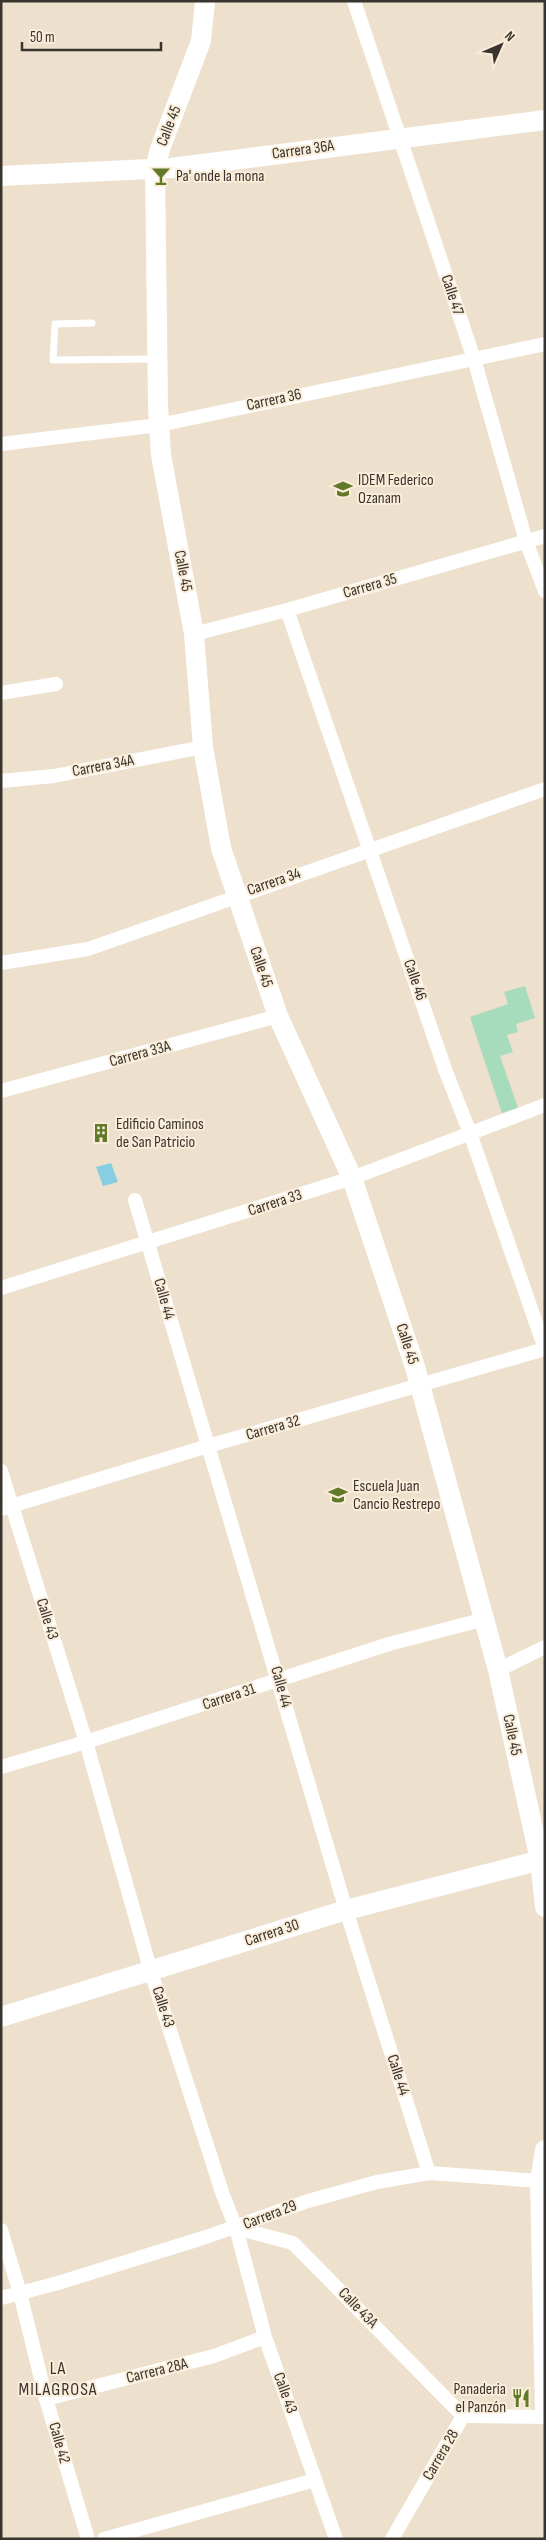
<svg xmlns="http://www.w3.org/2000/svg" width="546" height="2540" font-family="'Sofia Sans Condensed',sans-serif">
	<rect width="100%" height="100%" fill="#ede0cd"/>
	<!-- green -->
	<polygon fill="#a6dbbc" points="525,986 535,1018 516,1024 518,1032 507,1035 513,1052 500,1056 518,1108 502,1113 470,1017 508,1004 504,992"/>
	<!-- water -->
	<polygon fill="#87cee2" points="111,1163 118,1182 103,1186 96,1167"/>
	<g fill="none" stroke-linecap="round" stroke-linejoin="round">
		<!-- lane -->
		<polyline stroke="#fff" stroke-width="7" points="92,323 55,324 53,360 157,359"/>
		<!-- street -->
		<g stroke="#fff" stroke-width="14">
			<polyline points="354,1 474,359 526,541 545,591"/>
			<polyline points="1,444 159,425 545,344"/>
			<polyline points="287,610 446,1072 470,1133 545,1349"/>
			<polyline points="194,634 287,610 545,536"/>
			<polyline points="1,693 56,684"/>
			<polyline points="1,781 54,776 203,747"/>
			<polyline points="1,963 88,949 545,789"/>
			<polyline points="1,1091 278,1016"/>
			<polyline points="135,1200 346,1910 429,2173"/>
			<polyline points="1,1288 352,1178 545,1105"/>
			<polyline points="1,1471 86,1742 151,1972 223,2195 236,2228 265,2337 336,2539"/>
			<polyline points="1,1509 208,1446 545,1349"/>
			<polyline points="498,1670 545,1647"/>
			<polyline points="1,1767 86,1742 389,1644 485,1619"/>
			<polyline points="236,2228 293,2243 463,2416"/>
			<polyline points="1,2230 20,2293 46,2399 88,2539"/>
			<polyline points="1,2298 58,2283 203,2238 308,2201 377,2182 429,2173 540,2181"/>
			<polyline points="46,2399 214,2356 265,2337"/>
			<polyline points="463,2416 545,2417"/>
			<polyline points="104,2539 315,2480"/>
			<polyline points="392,2539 463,2416"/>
		</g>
		<!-- secondary -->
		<g stroke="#fff" stroke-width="20">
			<polyline points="205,1 201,41 160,149 155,169 158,406 161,455 194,634 203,747 221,848 278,1016 352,1178 415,1367 498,1670 540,1860 545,1907"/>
			<polyline points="1,176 171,168 545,120"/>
			<polyline points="1,2017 346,1910 545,1859"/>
			<polyline points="545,2150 540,2181 545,2409"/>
		</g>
	</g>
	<!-- icons -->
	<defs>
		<g id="bar-bare" transform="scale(1.5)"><path d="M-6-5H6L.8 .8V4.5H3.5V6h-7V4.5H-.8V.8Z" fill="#63792a" stroke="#faedda" stroke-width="2.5" paint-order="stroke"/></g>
		<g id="school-bare" transform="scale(1.5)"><path d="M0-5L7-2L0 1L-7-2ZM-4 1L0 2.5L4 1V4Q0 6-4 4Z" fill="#63792a" stroke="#faedda" stroke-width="2.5" paint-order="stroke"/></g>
		<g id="building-bare" transform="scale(1.5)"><path d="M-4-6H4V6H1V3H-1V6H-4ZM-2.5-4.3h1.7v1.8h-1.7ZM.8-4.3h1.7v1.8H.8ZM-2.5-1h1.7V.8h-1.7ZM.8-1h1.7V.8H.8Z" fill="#63792a" stroke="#faedda" stroke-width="2.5" paint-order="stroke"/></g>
		<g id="restaurant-bare" transform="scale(1.5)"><path d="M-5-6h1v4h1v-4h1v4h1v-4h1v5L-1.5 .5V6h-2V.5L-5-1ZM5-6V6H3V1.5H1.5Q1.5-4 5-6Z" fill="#63792a" stroke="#faedda" stroke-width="2.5" paint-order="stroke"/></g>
	</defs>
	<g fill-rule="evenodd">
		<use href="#bar-bare" x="161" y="176"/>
		<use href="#school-bare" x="343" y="489"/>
		<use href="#building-bare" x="101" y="1133"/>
		<use href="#school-bare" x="338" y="1495"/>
		<use href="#restaurant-bare" x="521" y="2398"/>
	</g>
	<g text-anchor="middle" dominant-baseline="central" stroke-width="4" stroke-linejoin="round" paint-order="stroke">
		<!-- street labels -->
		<g font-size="16" fill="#39342d" stroke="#faedda">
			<text transform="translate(169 126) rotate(-69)">Calle 45</text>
			<text transform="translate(303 150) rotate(-8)">Carrera 36A</text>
			<text transform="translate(452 295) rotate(72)">Calle 47</text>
			<text transform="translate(274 400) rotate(-12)">Carrera 36</text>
			<text transform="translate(183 571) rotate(79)">Calle 45</text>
			<text transform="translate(370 586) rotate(-16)">Carrera 35</text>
			<text transform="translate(103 766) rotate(-11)">Carrera 34A</text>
			<text transform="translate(274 882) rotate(-19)">Carrera 34</text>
			<text transform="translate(261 967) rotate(71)">Calle 45</text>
			<text transform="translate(415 980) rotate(71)">Calle 46</text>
			<text transform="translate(140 1054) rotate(-15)">Carrera 33A</text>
			<text transform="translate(275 1203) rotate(-18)">Carrera 33</text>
			<text transform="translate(164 1299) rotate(74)">Calle 44</text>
			<text transform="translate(407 1344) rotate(72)">Calle 45</text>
			<text transform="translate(273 1428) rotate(-16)">Carrera 32</text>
			<text transform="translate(47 1619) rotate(73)">Calle 43</text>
			<text transform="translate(281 1687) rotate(74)">Calle 44</text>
			<text transform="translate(229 1697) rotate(-18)">Carrera 31</text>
			<text transform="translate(512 1735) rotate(78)">Calle 45</text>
			<text transform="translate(272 1933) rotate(-18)">Carrera 30</text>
			<text transform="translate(163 2007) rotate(72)">Calle 43</text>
			<text transform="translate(398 2075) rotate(72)">Calle 44</text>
			<text transform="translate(270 2215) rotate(-21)">Carrera 29</text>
			<text transform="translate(358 2308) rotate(46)">Calle 43A</text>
			<text transform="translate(157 2371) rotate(-14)">Carrera 28A</text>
			<text transform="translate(285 2393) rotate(70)">Calle 43</text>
			<text transform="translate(59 2443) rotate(74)">Calle 42</text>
			<text transform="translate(441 2455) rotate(-60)">Carrera 28</text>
		</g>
		<!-- poi labels -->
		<g font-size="16" fill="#39342d" stroke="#faedda" text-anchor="start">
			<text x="176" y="176">Pa' onde la mona</text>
			<text x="358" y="480">IDEM Federico<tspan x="358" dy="18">Ozanam</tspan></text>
			<text x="116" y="1124">Edificio Caminos<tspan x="116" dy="18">de San Patricio</tspan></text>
			<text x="353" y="1486">Escuela Juan<tspan x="353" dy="18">Cancio Restrepo</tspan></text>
			<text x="506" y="2389" text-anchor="end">Panaderia<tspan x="506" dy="18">el Panzón</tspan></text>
		</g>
		<!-- neighbourhood labels -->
		<g font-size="18" letter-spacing="1" fill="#39342d" stroke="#faedda">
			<text x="58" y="2368">LA<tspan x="58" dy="21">MILAGROSA</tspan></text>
		</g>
	</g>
	<!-- border -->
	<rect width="546" height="2540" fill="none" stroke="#39342d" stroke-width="5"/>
	<!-- north arrow -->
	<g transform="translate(501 45) rotate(45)" stroke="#faedda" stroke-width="4" paint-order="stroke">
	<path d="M0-4L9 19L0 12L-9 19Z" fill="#39342d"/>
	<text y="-8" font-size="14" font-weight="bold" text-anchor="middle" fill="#39342d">N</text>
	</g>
	<!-- scale -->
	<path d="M22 42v8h139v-8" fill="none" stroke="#39342d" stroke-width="2.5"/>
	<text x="30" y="42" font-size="15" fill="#39342d" stroke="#faedda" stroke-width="4" paint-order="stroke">50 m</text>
</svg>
